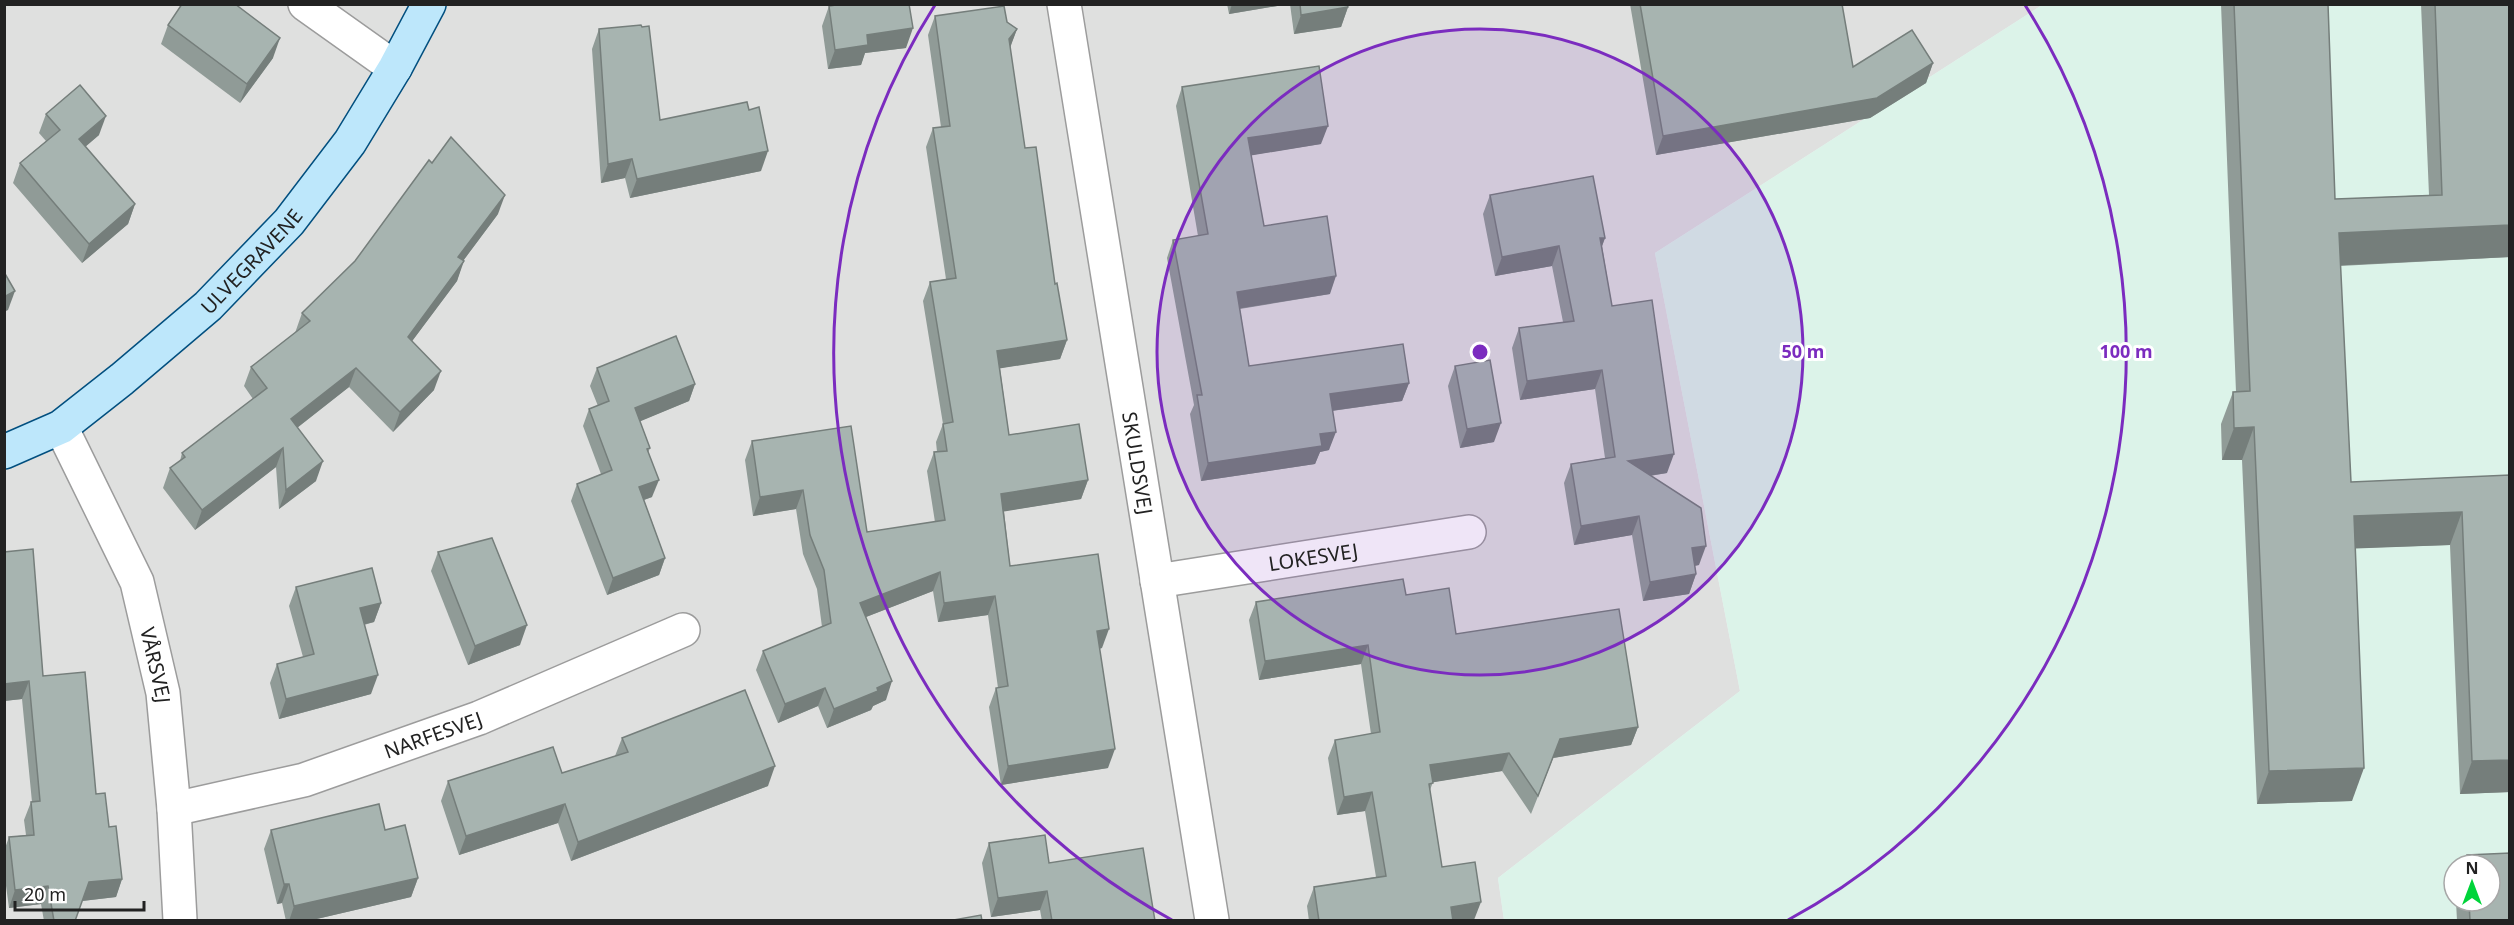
<svg xmlns="http://www.w3.org/2000/svg" width="2514" height="925" font-family="'Noto Sans',sans-serif">
	<rect width="100%" height="100%" fill="#e9f2f1"/>
	<!-- residential -->
	<polygon fill="#dfe0df" points="5,5 2042,5 1655,253 1740,691 1498,878 1504,920 5,920"/>
	<!-- military -->
	<path fill="#dcf3e9" fill-rule="evenodd" d="M2042,5H2509V920H1504L1498,878L1740,691L1655,253ZM2454,865H2490V901H2454Z"/>
	<g fill="none" stroke-linecap="round" stroke-linejoin="round">
		<!-- street casing -->
		<g stroke="#9c9c9c" stroke-width="36">
			<g id="street">
				<polyline points="305,4 395,68"/>
				<path id="s1" d="M1064,4L1212,920"/>
				<path id="s2" d="M61,427L137,582L163,693L174,809L180,920"/>
				<path id="s3" d="M1157,581L1469,532"/>
				<path id="s4" d="M174,809L304,780L479,718L683,630"/>
			</g>
		</g>
		<!-- secondary casing -->
		<g stroke="#024f7f" stroke-width="36">
			<g id="secondary">
				<path id="s5" d="M4,452L61,427L122,379L208,306L289,222L350,142L395,68L429,4"/>
			</g>
		</g>
		<!-- street -->
		<use href="#street" stroke="#fff" stroke-width="33"/>
		<!-- secondary -->
		<use href="#secondary" stroke="#bde7fb" stroke-width="33"/>
	</g>
	<!-- wall -->
	<g fill="#909b97">
		<polygon points="1227,4 1289,4 1229,14"/>
		<polygon points="1290,4 1347,4 1348,7 1341,27 1294,34"/>
		<polygon points="1630,4 1843,4 1842,5 1853,67 1933,63 1926,83 1870,118 1656,155"/>
		<polygon points="2221,4 2328,4 2335,199 2429,195 2421,4 2510,4 2510,257 2340,266 2351,482 2510,475 2510,792 2460,794 2450,545 2355,548 2352,801 2257,804 2242,460 2222,460 2221,424 2233,392 2236,392"/>
		<polygon points="829,6 906,48 865,53 861,65 828,69 822,26"/>
		<polygon points="935,16 1007,22 1017,29 1010,47 1025,148 1055,284 1067,340 1060,359 1000,368 1009,435 1088,480 1081,499 1004,511 1010,566 1102,648 1099,649 1108,768 1001,785 989,707 996,688 998,688 988,615 938,622 933,591 866,617 886,700 873,706 871,710 827,728 818,706 778,723 756,670 763,651 822,627 817,589 803,554 796,509 753,516 745,460 752,441 867,532 935,522 927,471 934,452 937,452 936,442 943,424 923,301 930,282 946,279 926,147 933,128 941,127 928,35"/>
		<polygon points="168,25 273,58 240,103 161,44"/>
		<polygon points="599,29 660,120 761,171 630,198 625,178 601,183 592,49"/>
		<polygon points="1182,87 1321,144 1251,155 1264,226 1330,294 1240,309 1249,366 1409,383 1402,401 1332,411 1329,450 1320,452 1315,464 1201,481 1190,414 1194,405 1167,258 1173,240 1198,236 1176,106"/>
		<polygon points="46,114 99,135 85,147 135,204 128,224 82,263 13,183 20,163 46,141 39,133"/>
		<polygon points="1490,195 1605,238 1602,246 1612,306 1667,473 1650,476 1699,565 1695,566 1696,574 1689,594 1643,601 1632,535 1574,545 1564,483 1571,464 1605,458 1595,389 1520,400 1512,348 1519,328 1563,322 1552,266 1495,276 1483,214"/>
		<polygon points="498,214 463,261 457,281 412,341 434,390 393,432 349,387 297,428 316,481 279,509 276,467 195,530 163,488 170,468 180,461 182,453 253,399 244,386 251,367 295,333 302,313"/>
		<polygon points="1455,366 1494,442 1460,448 1448,386"/>
		<polygon points="597,368 695,384 689,401 640,421 650,448 648,453 652,497 644,500 665,558 659,575 607,595 571,501 577,484 601,474 583,426 589,409 598,406 590,386"/>
		<polygon points="4,552 43,676 96,794 109,827 122,879 116,897 82,901 75,921 44,921 41,904 9,908 4,871 4,851 9,837 26,835 24,820 31,802 32,802 22,699 4,701"/>
		<polygon points="438,552 520,645 468,665 431,571"/>
		<polygon points="296,587 381,603 374,622 364,625 371,694 279,719 270,683 277,664 303,657 289,606"/>
		<polygon points="1406,595 1456,634 1638,727 1631,745 1553,758 1531,814 1502,771 1433,782 1430,790 1442,867 1474,920 1309,921 1307,906 1314,887 1376,877 1365,811 1337,815 1328,758 1335,740 1371,734 1361,664 1259,680 1249,620 1256,602"/>
		<polygon points="622,738 768,786 571,861 558,823 459,855 441,801 448,781 562,773 615,756"/>
		<polygon points="271,830 385,830 418,878 411,897 308,921 286,921 282,903 277,904 264,849"/>
		<polygon points="989,843 1049,863 1155,921 1042,921 1040,910 991,917 982,863"/>
		<polygon points="2510,853 2510,921 2457,921 2456,901 2490,901 2490,865 2464,865 2467,855"/>
	</g>
	<!-- shaded-wall -->
	<g fill="#757e7b">
		<polygon points="1232,4 1289,4 1229,14"/>
		<polygon points="1348,7 1341,27 1294,34 1301,15"/>
		<polygon points="913,28 906,48 865,53 861,65 828,69 835,50 867,35"/>
		<polygon points="1017,29 1010,48 1009,39"/>
		<polygon points="280,38 273,58 240,103 247,84"/>
		<polygon points="1933,63 1926,83 1870,118 1656,155 1663,136"/>
		<polygon points="106,116 99,135 72,158 79,139"/>
		<polygon points="1328,126 1321,144 1242,157 1248,138"/>
		<polygon points="768,151 761,171 630,198 637,179"/>
		<polygon points="632,159 625,178 601,183 608,164"/>
		<polygon points="505,195 498,214 451,277 458,257"/>
		<polygon points="135,204 128,224 82,263 89,244"/>
		<polygon points="2510,225 2510,257 2327,266 2339,233"/>
		<polygon points="1600,238 1605,238 1598,257"/>
		<polygon points="1559,246 1552,266 1495,276 1502,257"/>
		<polygon points="464,261 457,281 401,356 408,337"/>
		<polygon points="1336,276 1330,294 1230,310 1237,292"/>
		<polygon points="15,291 8,310 4,312 4,297"/>
		<polygon points="1067,340 1060,359 990,370 997,351"/>
		<polygon points="356,368 349,387 284,438 291,419"/>
		<polygon points="1602,370 1595,389 1520,400 1527,381"/>
		<polygon points="441,371 434,390 393,432 400,412"/>
		<polygon points="1409,383 1402,401 1323,412 1330,394"/>
		<polygon points="695,384 689,401 629,426 635,408"/>
		<polygon points="1501,423 1494,442 1460,448 1467,429"/>
		<polygon points="2254,427 2242,460 2222,460 2234,428"/>
		<polygon points="1336,432 1329,450 1320,452 1315,464 1201,481 1208,463 1320,434"/>
		<polygon points="283,448 276,467 195,530 202,510"/>
		<polygon points="1674,454 1667,473 1621,480 1628,461"/>
		<polygon points="323,461 316,481 279,509 286,490"/>
		<polygon points="659,480 652,497 632,504 639,487"/>
		<polygon points="1088,480 1081,499 995,513 1001,494"/>
		<polygon points="803,490 796,509 753,516 760,497"/>
		<polygon points="2462,512 2450,545 2342,549 2354,516"/>
		<polygon points="1639,516 1632,535 1574,545 1581,526"/>
		<polygon points="1706,546 1699,565 1685,567 1692,548"/>
		<polygon points="665,558 659,575 607,595 613,578"/>
		<polygon points="940,572 933,591 853,622 860,603"/>
		<polygon points="1696,574 1689,594 1643,601 1650,582"/>
		<polygon points="995,596 988,615 938,622 944,603"/>
		<polygon points="381,603 374,622 353,627 360,608"/>
		<polygon points="527,625 520,645 468,665 475,646"/>
		<polygon points="1109,629 1102,648 1090,650 1097,631"/>
		<polygon points="1368,645 1361,664 1259,680 1265,661"/>
		<polygon points="378,675 371,694 279,719 286,699"/>
		<polygon points="29,681 22,699 4,701 4,684"/>
		<polygon points="892,681 886,700 873,706 871,710 827,728 834,709"/>
		<polygon points="825,688 818,706 778,723 785,704"/>
		<polygon points="1638,727 1631,745 1553,758 1531,814 1560,739"/>
		<polygon points="1115,749 1108,768 1001,785 1008,766"/>
		<polygon points="1509,753 1502,771 1423,784 1430,765"/>
		<polygon points="2510,760 2510,792 2460,794 2472,761"/>
		<polygon points="775,766 768,786 571,861 578,842"/>
		<polygon points="2364,768 2352,801 2257,804 2269,771"/>
		<polygon points="1372,792 1365,811 1337,815 1344,797"/>
		<polygon points="565,804 558,823 459,855 466,836"/>
		<polygon points="418,878 411,897 308,921 289,921 294,906"/>
		<polygon points="122,879 116,897 82,901 89,882"/>
		<polygon points="284,884 289,884 282,903 277,904"/>
		<polygon points="48,886 41,904 9,908 15,890"/>
		<polygon points="1047,891 1040,910 991,917 998,898"/>
		<polygon points="1481,902 1474,920 1445,921 1451,907"/>
	</g>
	<!-- building -->
	<g fill="#a7b4b0" stroke="#757e7b" stroke-width="1.5">
		<polygon points="182,4 235,4 280,38 247,84 168,25"/>
		<polygon points="843,4 909,4 913,28 867,35 868,45 835,50 829,6"/>
		<polygon points="1300,4 1347,4 1348,7 1301,15"/>
		<polygon points="1640,4 1842,4 1853,67 1912,30 1933,63 1877,98 1663,136"/>
		<polygon points="2234,4 2328,4 2335,199 2442,195 2435,4 2510,4 2510,225 2339,233 2351,482 2510,475 2510,760 2472,761 2462,512 2354,516 2364,768 2269,771 2254,427 2234,428 2233,392 2250,391"/>
		<polygon points="1004,6 1007,22 1017,29 1009,39 1025,148 1036,147 1055,284 1057,283 1067,340 997,351 1009,435 1079,424 1088,480 1001,494 1010,566 1098,554 1109,629 1097,631 1115,749 1008,766 996,688 1008,686 995,596 944,603 940,572 860,603 892,681 877,688 878,691 834,709 825,688 785,704 763,651 831,623 824,570 810,535 803,490 760,497 752,441 851,426 867,532 945,520 934,452 947,451 943,424 953,422 930,282 956,278 933,128 950,126 935,16"/>
		<polygon points="641,25 642,27 649,26 660,120 747,102 749,110 759,107 768,151 637,179 632,159 608,164 599,29"/>
		<polygon points="1319,66 1328,126 1248,138 1264,226 1327,216 1336,276 1237,292 1249,366 1403,344 1409,383 1330,394 1336,432 1320,434 1322,446 1208,463 1197,395 1202,395 1173,240 1208,234 1182,87"/>
		<polygon points="80,85 106,116 79,139 135,204 89,244 20,163 60,130 46,114"/>
		<polygon points="451,137 505,195 458,257 464,261 408,337 441,371 400,412 356,368 291,419 323,461 286,490 283,448 202,510 170,468 185,457 182,453 267,388 251,367 310,321 302,313 355,261 429,160 432,163"/>
		<polygon points="1593,176 1605,238 1600,238 1612,306 1652,300 1674,454 1628,461 1701,508 1706,546 1692,548 1696,574 1650,582 1639,516 1581,526 1571,464 1615,457 1602,370 1527,381 1519,328 1574,321 1559,246 1502,257 1490,195"/>
		<polygon points="4,272 15,291 4,297"/>
		<polygon points="676,336 695,384 635,408 650,448 647,449 659,480 639,487 665,558 613,578 577,484 612,470 589,409 609,401 597,368"/>
		<polygon points="1490,360 1501,423 1467,429 1455,366"/>
		<polygon points="492,538 527,625 475,646 438,552"/>
		<polygon points="33,549 43,676 85,672 96,794 105,793 109,827 116,826 122,879 89,882 75,921 54,921 48,886 15,890 9,837 34,835 31,802 40,801 29,681 4,684 4,552"/>
		<polygon points="372,568 381,603 360,608 378,675 286,699 277,664 314,654 296,587"/>
		<polygon points="1403,579 1406,595 1449,588 1456,634 1619,609 1638,727 1560,739 1538,796 1509,753 1430,765 1433,783 1429,784 1442,867 1475,862 1481,902 1451,907 1453,921 1319,921 1314,887 1386,876 1372,792 1344,797 1335,740 1380,732 1368,645 1265,661 1256,602"/>
		<polygon points="745,690 775,766 578,842 565,804 466,836 448,781 553,747 562,773 628,752 622,738"/>
		<polygon points="379,804 385,830 405,825 418,878 294,906 289,884 284,884 271,830"/>
		<polygon points="1045,835 1049,863 1143,848 1155,921 1052,921 1047,891 998,898 989,843"/>
		<polygon points="2510,853 2510,921 2470,921 2469,901 2490,901 2490,865 2468,865 2467,855"/>
		<polygon points="981,915 982,921 948,921"/>
	</g>
	<!-- distance rings -->
	<circle cx="1480" cy="352" r="323" fill="#7b2cbf" fill-opacity=".12"/>
	<g fill="none" stroke="#7b2cbf" stroke-width="3">
		<circle cx="1480" cy="352" r="323"/>
		<path d="M1172 920A646 646 0 0 1 935 5M2025 5A646 646 0 0 1 1788 920"/>
	</g>
	<g text-anchor="middle" dominant-baseline="central" stroke-width="6" stroke-linejoin="round" paint-order="stroke">
		<!-- street labels -->
		<g font-size="20" fill="#222" stroke="#fff">
			<text stroke="none"><textPath href="#s5" startOffset="315">ULVEGRAVENE</textPath></text>
			<text stroke="none"><textPath href="#s1" startOffset="465">SKULDSVEJ</textPath></text>
			<text stroke="none"><textPath href="#s3" startOffset="158">LOKESVEJ</textPath></text>
			<text stroke="none"><textPath href="#s2" startOffset="258">VÅRSVEJ</textPath></text>
			<text stroke="none"><textPath href="#s4" startOffset="270">NARFESVEJ</textPath></text>
		</g>
	</g>
	<circle cx="1480" cy="352" r="9" fill="#7b2cbf" stroke="#fff" stroke-width="3"/>
	<g font-size="18" text-anchor="middle" font-weight="bold" fill="#7b2cbf" stroke="#fff" stroke-width="6" stroke-linejoin="round" paint-order="stroke">
		<text x="1803" y="358">50 m</text>
		<text x="2126" y="358">100 m</text>
	</g>
	<!-- border -->
	<rect width="2514" height="925" fill="none" stroke="#222222" stroke-width="12"/>
	<!-- north arrow -->
	<g transform="translate(2472 883)"><circle r="28" fill="#ffffff" stroke="#a7a7a7" stroke-width="1.5"/>
	<path d="M0-4.5L10 22L0 15L-10 22Z" fill="#00d43a"/>
	<text y="-9" font-size="16" font-weight="bold" text-anchor="middle" fill="#222222">N</text>
	</g>
	<!-- scale -->
	<path d="M15 901v9h129v-9" fill="none" stroke="#222222" stroke-width="3"/>
	<text x="24" y="901" font-size="18" fill="#222222" stroke="#ffffff" stroke-width="4.5" paint-order="stroke">20 m</text>
</svg>
